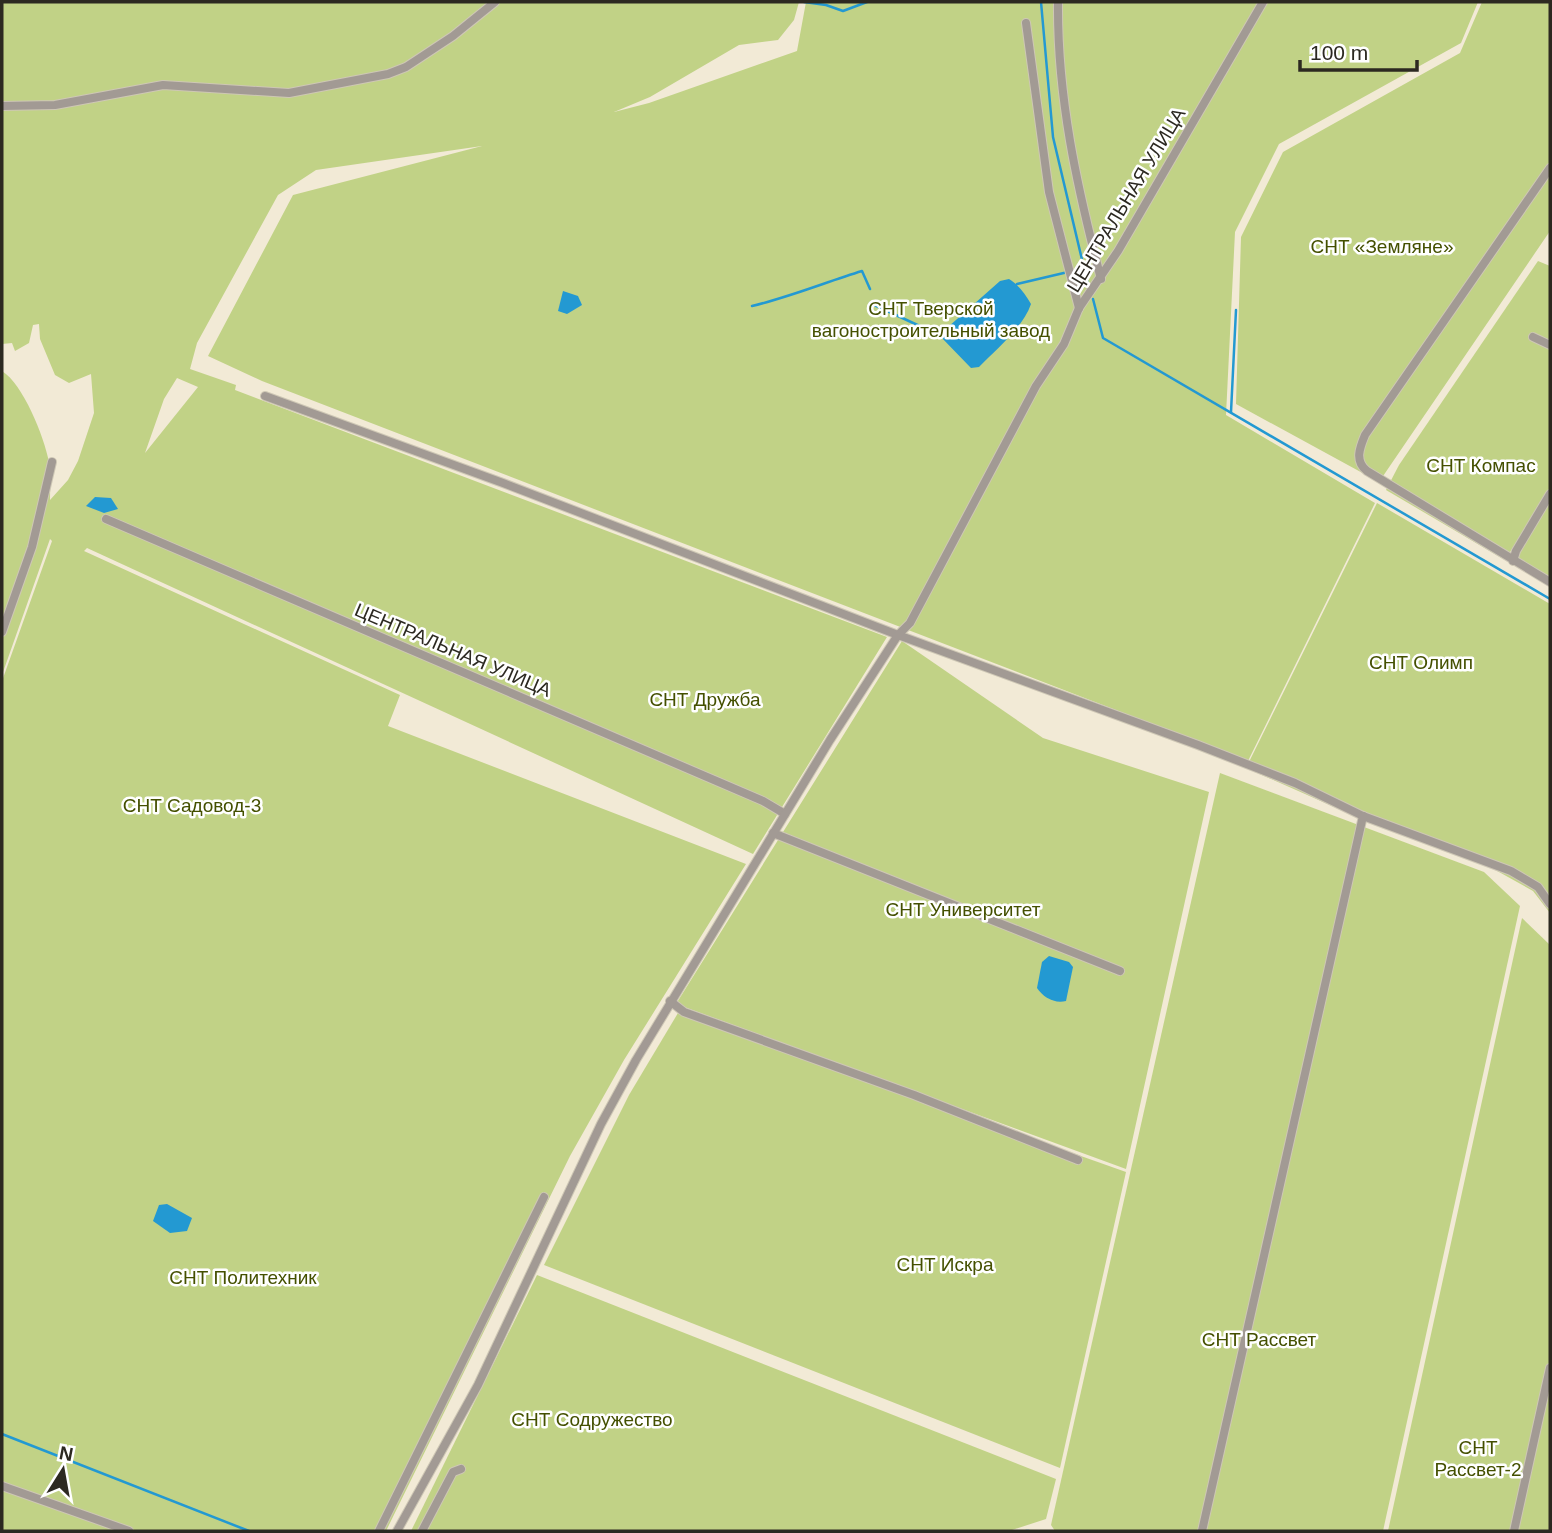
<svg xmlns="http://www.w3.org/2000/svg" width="1552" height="1533" font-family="Helvetica,sans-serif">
	<rect width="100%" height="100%" fill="#f2ead6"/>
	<!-- green -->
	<g fill="#c1d286" fill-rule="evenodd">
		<path d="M2,2H799L794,20L778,40L739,45L650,97L614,112L649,103L797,51L806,2H1478L1461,43L1279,144L1235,232L1226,415L1375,503L1248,761L262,381L208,356L293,195L482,146L316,170L278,195L197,343L190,369L236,385L235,390L887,637L753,854L87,548L84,551L400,695L388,726L746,864L624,1060L570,1156L386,1531H2V681L52,541L50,539L2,675V371C23,384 44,436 49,462C51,474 50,488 50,500L68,480L78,461L94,413L91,374L69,383L55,375L40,339L39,324L33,325L29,343L15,351L12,343L2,344ZM177,378L198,387L145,453L164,399Z"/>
		<polygon points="1482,2 1550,2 1550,231 1379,482 1236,404 1241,237 1283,152 1460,53"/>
		<polygon points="1538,261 1550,266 1550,489 1505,560 1386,490 1399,465"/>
		<polygon points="1550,499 1550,586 1510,563"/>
		<polygon points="1377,503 1550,604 1550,913 1533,891 1490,867 1366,821 1246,768"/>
		<polygon points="902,641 1043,738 1209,792 1126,1169 676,1004"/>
		<polygon points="1220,773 1484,872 1520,906 1383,1531 1055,1531 1051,1525"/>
		<polygon points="1522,918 1550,945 1550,1531 1388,1531"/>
		<polygon points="678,1013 1126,1172 1060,1468 544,1265 629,1095"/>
		<polygon points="537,1275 1056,1479 1046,1519 1009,1531 411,1531"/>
	</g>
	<!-- water -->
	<g fill="#2399d2">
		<path d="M1009,279C1018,284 1026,295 1031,304C1023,328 996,349 979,367L971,368L939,335L1000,281Z"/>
		<polygon points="563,291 578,296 582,305 567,314 558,311"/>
		<polygon points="95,497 111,498 118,509 104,513 86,506"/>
		<path d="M1049,956L1069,962L1073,967L1066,1001C1054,1004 1043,997 1037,988L1042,962Z"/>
		<polygon points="167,1204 192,1218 187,1231 170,1233 153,1221 159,1205"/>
	</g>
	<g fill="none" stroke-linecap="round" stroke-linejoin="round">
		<!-- stream -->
		<g stroke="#2399d2" stroke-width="2.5">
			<polyline points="804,2 826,5 843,11 867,2"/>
			<polyline points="1041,2 1053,137 1088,285"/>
			<polyline points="1017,284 1068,272"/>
			<polyline points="1093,299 1103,338 1550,599"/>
			<polyline points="870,303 939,335"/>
			<path d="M752,306C790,297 826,282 862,271L870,289"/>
			<polyline points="1231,412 1236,310"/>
			<polyline points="2,1434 249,1531"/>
			<polyline points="1026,1531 1029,1531"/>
		</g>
		<!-- minor casing -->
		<g stroke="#cec7b5" stroke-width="10">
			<g id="minor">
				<path d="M1058,2C1057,97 1077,187 1101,279"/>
				<polyline points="1026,23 1049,192 1079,308"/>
				<polyline points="2,106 55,105 163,85 289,93 388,74 406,67 453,36 495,2"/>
				<path d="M1550,168L1365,435C1360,447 1354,461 1367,471L1550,582"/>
				<polyline points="1533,337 1550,345"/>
				<polyline points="265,396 503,483 898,635 1198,745 1295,783 1363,816 1511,871 1538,887 1550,904"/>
				<polyline points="106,519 763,801 785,814"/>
				<polyline points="1513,561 1516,551 1550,494"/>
				<polyline points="2,632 32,547 52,462"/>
				<polyline points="773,833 1120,971"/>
				<polyline points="670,1001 684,1012 914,1095 1078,1160"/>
				<polyline points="2,1486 129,1531"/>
				<polyline points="379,1531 544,1197"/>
				<polyline points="397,1531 478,1385 601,1124 636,1060 830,740 898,635 910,623 1036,386 1064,344 1079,308 1118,251 1263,2"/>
				<polyline points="422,1531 453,1472 461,1469"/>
				<polyline points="1202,1531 1363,816"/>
				<polyline points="1514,1531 1550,1368"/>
			</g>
		</g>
		<!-- minor -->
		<use href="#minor" stroke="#a29a94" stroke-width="8"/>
	</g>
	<g text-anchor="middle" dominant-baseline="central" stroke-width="5" stroke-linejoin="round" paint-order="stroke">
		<!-- street labels -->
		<g font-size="19" fill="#2c2921" stroke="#fff">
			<text transform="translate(1126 200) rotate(-59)">ЦЕНТРАЛЬНАЯ УЛИЦА</text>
			<text transform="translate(453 650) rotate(23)">ЦЕНТРАЛЬНАЯ УЛИЦА</text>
		</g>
		<!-- park labels -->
		<g font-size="19" fill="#445000" stroke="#fff">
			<text x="1382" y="246">СНТ «Земляне»</text>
			<text x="931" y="308">СНТ Тверской<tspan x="931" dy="22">вагоностроительный завод</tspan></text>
			<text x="1481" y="465">СНТ Компас</text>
			<text x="1421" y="662">СНТ Олимп</text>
			<text x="705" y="699">СНТ Дружба</text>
			<text x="192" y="805">СНТ Садовод-3</text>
			<text x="963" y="909">СНТ Университет</text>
			<text x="945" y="1264">СНТ Искра</text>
			<text x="243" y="1277">СНТ Политехник</text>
			<text x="1259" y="1339">СНТ Рассвет</text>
			<text x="592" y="1419">СНТ Содружество</text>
			<text x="1478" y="1447">СНТ<tspan x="1478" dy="22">Рассвет-2</tspan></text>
		</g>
	</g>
	<!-- border -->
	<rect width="1552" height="1533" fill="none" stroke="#2c2921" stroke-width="7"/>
	<!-- north arrow -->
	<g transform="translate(63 1470) rotate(11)" stroke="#ffffff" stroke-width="5" paint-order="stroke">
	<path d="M0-5L12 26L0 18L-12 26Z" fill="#2c2921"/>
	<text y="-10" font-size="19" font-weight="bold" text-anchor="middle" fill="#2c2921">N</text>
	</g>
	<!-- scale -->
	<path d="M1300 60v10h117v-10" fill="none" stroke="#2c2921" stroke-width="3.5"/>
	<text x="1310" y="60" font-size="21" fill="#2c2921" stroke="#ffffff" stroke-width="5" paint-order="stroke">100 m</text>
</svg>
